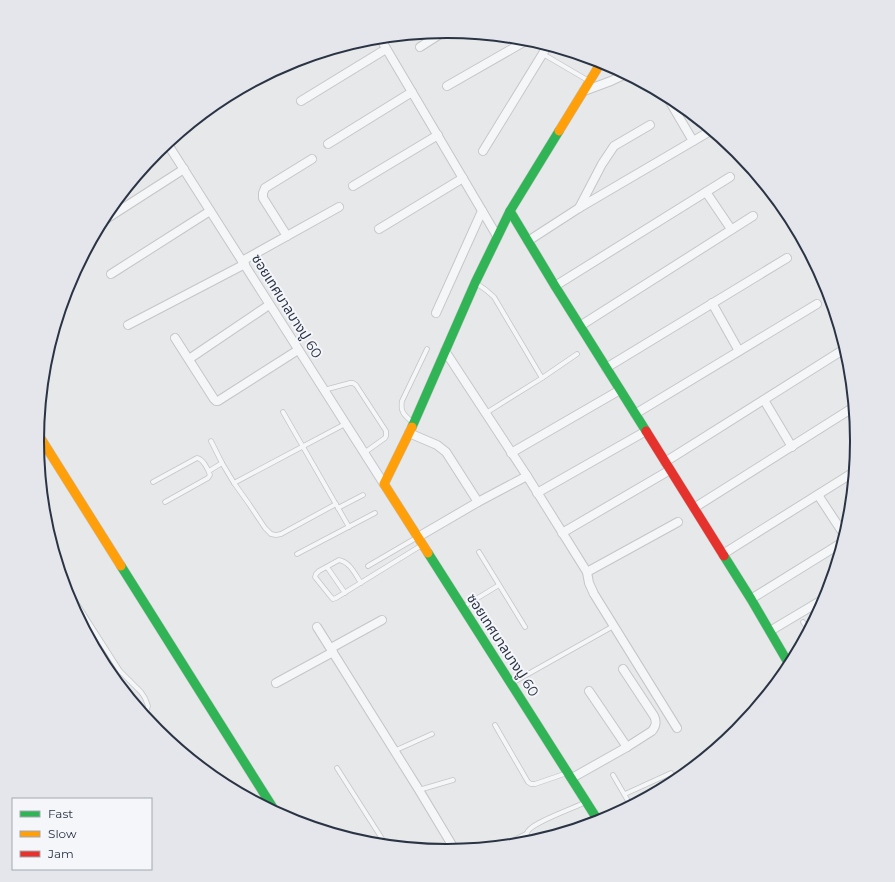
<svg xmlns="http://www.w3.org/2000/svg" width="895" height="882" font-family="Montserrat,'Noto Sans Thai',sans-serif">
	<rect width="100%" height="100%" fill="#e6e8ea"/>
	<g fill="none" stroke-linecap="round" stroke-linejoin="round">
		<!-- lane casing -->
		<g stroke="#c4c6c8" stroke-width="5.5">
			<g id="lane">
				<polyline points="543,54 589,81"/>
				<polyline points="476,283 486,290 494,297 542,378"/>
				<polyline points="324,390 350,383 353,383 356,385 386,431 386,436 385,438 364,453"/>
				<polyline points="283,412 349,527"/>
				<polyline points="486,413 542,378 577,354"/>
				<path d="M413,423C405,415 400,413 402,401L427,349"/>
				<polyline points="211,441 222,463 234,483 249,504 265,528 271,534 276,535 281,534 336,504"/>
				<polyline points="209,471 222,463"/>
				<path d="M153,482L197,458C203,459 208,469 210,475L208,478L165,502"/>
				<polyline points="234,483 345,424"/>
				<polyline points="338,508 363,495"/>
				<polyline points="479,552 525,627"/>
				<polyline points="297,554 375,513"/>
				<polyline points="368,566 416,538"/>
				<polyline points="327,567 345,593"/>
				<path d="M361,583C355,574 350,562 339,560L319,571L316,574L315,577L331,597L333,599L336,598L422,545"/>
				<polyline points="65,585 120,671 141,692 145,698 148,706 145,715"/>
				<polyline points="463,607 499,585"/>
				<polyline points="803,622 809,631"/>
				<polyline points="512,683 610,628"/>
				<polyline points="495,725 528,782 531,784 535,784 567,773"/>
				<polyline points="394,751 432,734"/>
				<polyline points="337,768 386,845"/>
				<polyline points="613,775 631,806"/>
				<polyline points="419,790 453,780"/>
				<polyline points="625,794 671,773 676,781"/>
				<path d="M528,843C527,839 525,835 528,831C534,822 574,808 586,802"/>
				<polyline points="502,846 526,834"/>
			</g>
		</g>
		<!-- street casing -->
		<g stroke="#c4c6c8" stroke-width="10">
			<g id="street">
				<polyline points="380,38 497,236"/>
				<polyline points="420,47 445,31"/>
				<polyline points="447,86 529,39"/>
				<polyline points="584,91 611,81 626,74"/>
				<polyline points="666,95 693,141"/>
				<polyline points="301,101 386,49"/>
				<polyline points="167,143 384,484"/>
				<polyline points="328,144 412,92"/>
				<polyline points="483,151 545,50 547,45"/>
				<polyline points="353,186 438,135"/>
				<polyline points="706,192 731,229"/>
				<polyline points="579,208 602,164 614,146 650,125"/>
				<polyline points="103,221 184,169"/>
				<polyline points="379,229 463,178"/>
				<polyline points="287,236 263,198 263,193 265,188 312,159"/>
				<polyline points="528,241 579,208 712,130"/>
				<polyline points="242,261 339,207"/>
				<polyline points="111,274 210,211"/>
				<polyline points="555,286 730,177"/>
				<polyline points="712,303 739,351"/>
				<polyline points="436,313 482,211"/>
				<polyline points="128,325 245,264"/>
				<polyline points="580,326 753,216"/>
				<polyline points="175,338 214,399 216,401 218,401 298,350"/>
				<polyline points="445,351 527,476 587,572 589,583 594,594 677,728"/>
				<polyline points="189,359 269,305"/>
				<polyline points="606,368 787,258"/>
				<polyline points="764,400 792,447"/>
				<polyline points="635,414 817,304"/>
				<polyline points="409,433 437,445 446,452 478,502"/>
				<polyline points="511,453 620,390"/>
				<polyline points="665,462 846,348"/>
				<polyline points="537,493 646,431"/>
				<polyline points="818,495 845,536"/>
				<polyline points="694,508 854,407"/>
				<polyline points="562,533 670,470"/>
				<polyline points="418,537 478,502 527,476"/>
				<polyline points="723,554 854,472"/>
				<polyline points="587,572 678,522"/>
				<polyline points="751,599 843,542"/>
				<polyline points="317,627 419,790 455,850"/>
				<polyline points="770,631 827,597"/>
				<polyline points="331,648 382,620"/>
				<polyline points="276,683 333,652"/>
				<polyline points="589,691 627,747"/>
				<path d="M572,778L627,747L652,731C656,726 657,722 654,716L623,669"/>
			</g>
		</g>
		<!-- fast casing -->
		<g stroke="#c4c6c8" stroke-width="10">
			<g id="fast">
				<polyline points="510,211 555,286 646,431"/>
				<polyline points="412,427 475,283 510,211 559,131"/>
				<polyline points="428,553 599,822"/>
				<polyline points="724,556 751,599 790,666"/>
				<polyline points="121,566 275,811"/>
			</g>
		</g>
		<!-- slow casing -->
		<g stroke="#c4c6c8" stroke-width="10">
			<g id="slow">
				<polyline points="559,131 602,61"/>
				<polyline points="412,427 384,484 428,553"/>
				<polyline points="38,434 121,566"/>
			</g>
		</g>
		<!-- jam casing -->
		<g stroke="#c4c6c8" stroke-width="10">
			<polyline id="jam" points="646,431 724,556"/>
		</g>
		<!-- lane -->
		<use href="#lane" stroke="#f5f6f7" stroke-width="4"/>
		<!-- street -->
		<use href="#street" stroke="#f5f6f7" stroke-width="8"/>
		<!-- fast -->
		<use href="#fast" stroke="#30b455" stroke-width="9"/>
		<!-- slow -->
		<use href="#slow" stroke="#ff9f0a" stroke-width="9"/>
		<!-- jam -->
		<use href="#jam" stroke="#e5322d" stroke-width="9"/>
	</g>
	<g text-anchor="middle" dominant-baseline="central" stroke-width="4" stroke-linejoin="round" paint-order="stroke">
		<!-- street labels -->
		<g font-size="14" fill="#2b3445" stroke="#f4f6f9">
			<text transform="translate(287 306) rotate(58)">ซอยเทศบาลบางปู 60</text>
			<text transform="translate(503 645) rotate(57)">ซอยเทศบาลบางปู 60</text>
		</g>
	</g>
	<!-- crop -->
	<path d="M0 0H895V882H0ZM44 441a403 403 0 1 1 806 0a403 403 0 1 1-806 0Z" fill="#e4e6eb" fill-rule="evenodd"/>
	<path fill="none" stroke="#2b3445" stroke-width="2" d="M44 441a403 403 0 1 1 806 0a403 403 0 1 1-806 0Z"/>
	<!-- legend -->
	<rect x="12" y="798" width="140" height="72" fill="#f4f6f9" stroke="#a4a8b1"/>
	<rect x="20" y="811" width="20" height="6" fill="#30b455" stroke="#a4a8b1"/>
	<text x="48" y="818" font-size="12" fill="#2b3445">Fast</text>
	<rect x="20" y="831" width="20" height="6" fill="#ff9f0a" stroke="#a4a8b1"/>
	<text x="48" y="838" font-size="12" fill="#2b3445">Slow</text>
	<rect x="20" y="851" width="20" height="6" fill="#e5322d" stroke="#a4a8b1"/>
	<text x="48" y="858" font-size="12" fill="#2b3445">Jam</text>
</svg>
